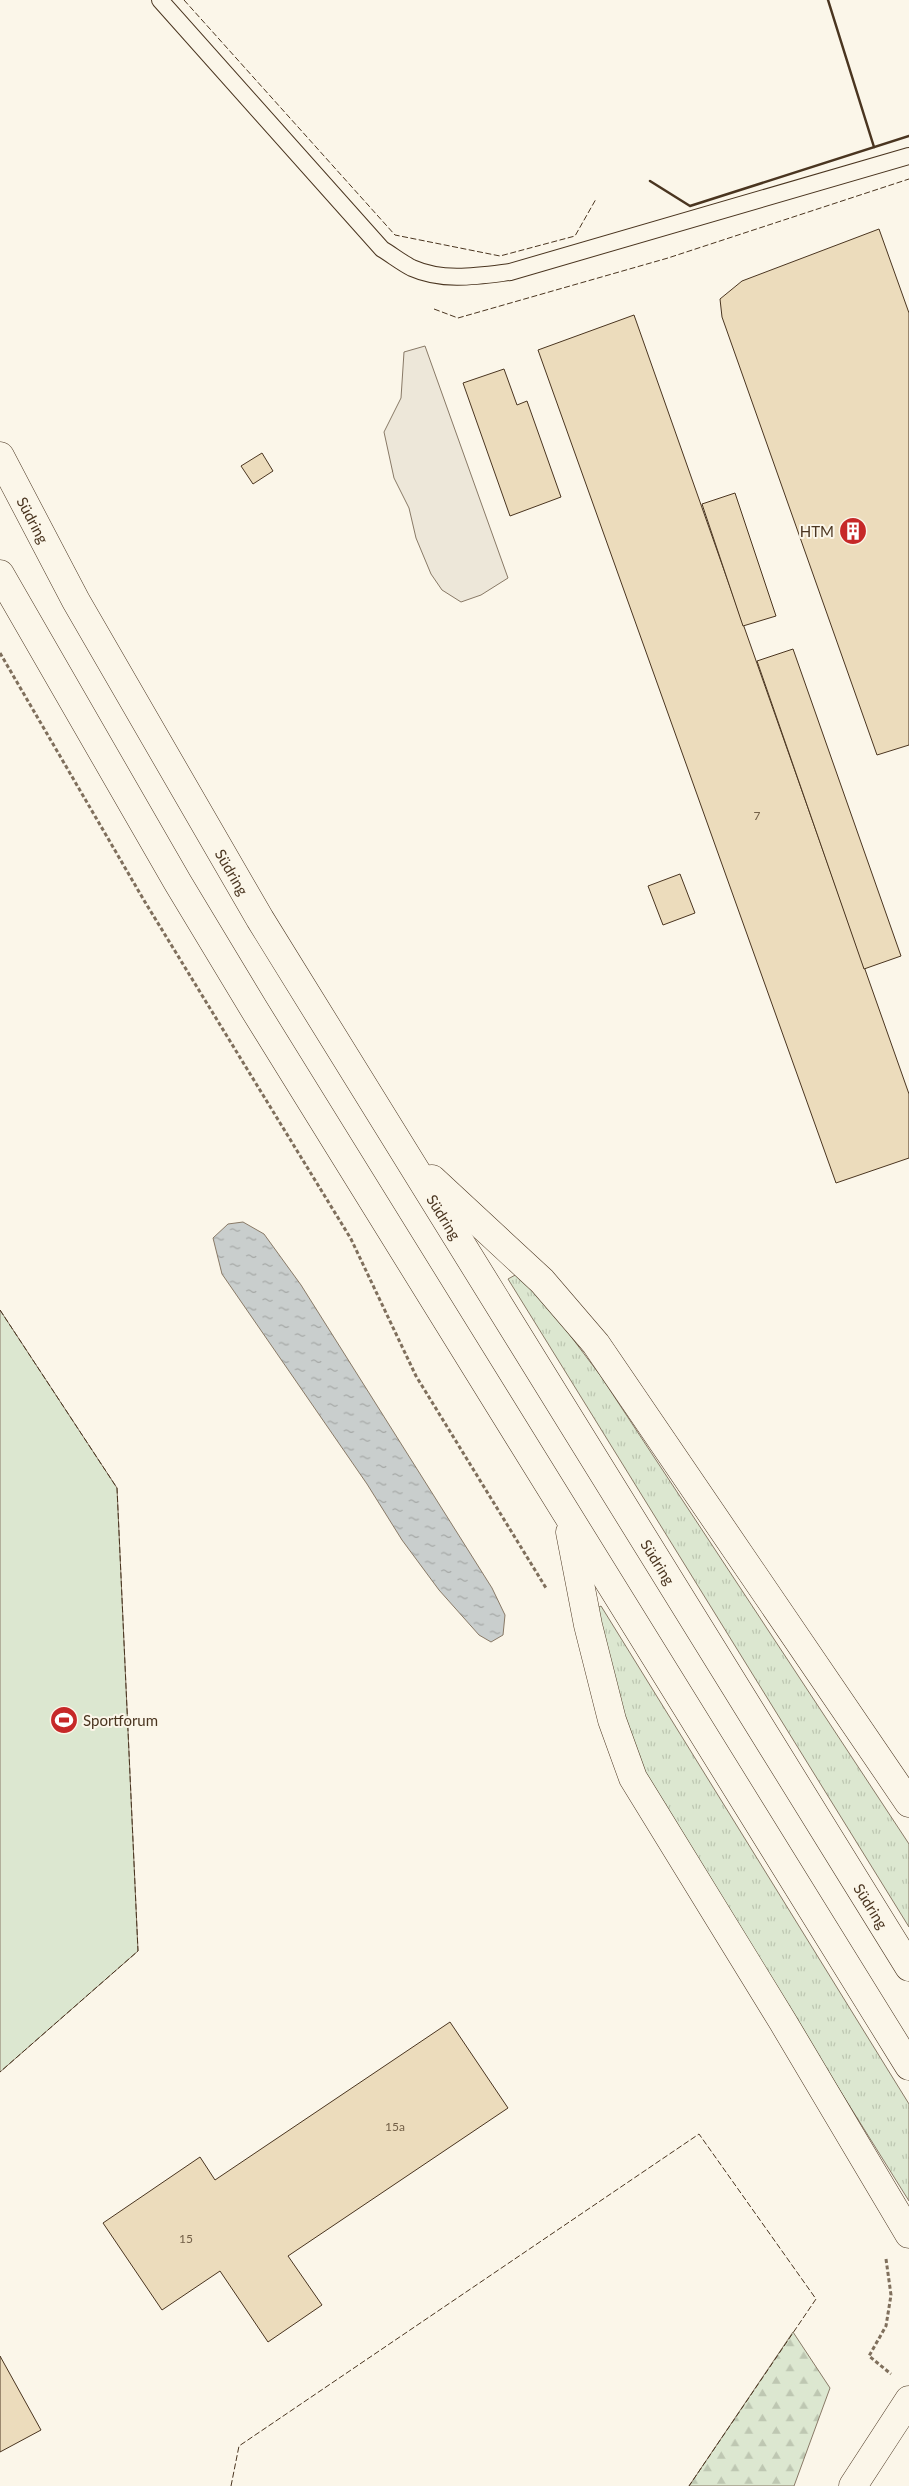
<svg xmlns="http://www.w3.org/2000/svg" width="909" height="2486" font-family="Lato,sans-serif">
	<defs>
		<pattern id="grass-tufts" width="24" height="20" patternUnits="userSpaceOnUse" patternTransform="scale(1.25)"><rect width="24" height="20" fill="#dce7d0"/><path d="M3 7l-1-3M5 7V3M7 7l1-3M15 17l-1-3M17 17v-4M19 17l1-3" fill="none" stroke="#bec7b2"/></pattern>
		<pattern id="forest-firs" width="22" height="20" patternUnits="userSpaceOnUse" patternTransform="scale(1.25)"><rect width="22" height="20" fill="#dce7d0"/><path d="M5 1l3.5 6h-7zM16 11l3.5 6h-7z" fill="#bec7b2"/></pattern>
		<pattern id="water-ripples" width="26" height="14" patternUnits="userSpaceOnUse" patternTransform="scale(1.25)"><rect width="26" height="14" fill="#c9cecd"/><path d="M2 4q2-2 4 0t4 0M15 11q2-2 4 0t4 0" fill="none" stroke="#a5a8a6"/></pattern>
	</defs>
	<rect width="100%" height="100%" fill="#fbf6e9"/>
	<!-- grass -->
	<g fill="url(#grass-tufts)" stroke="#887966">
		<polygon points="517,1274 554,1314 600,1375 909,1844 909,1927 508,1279"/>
		<polygon points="601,1606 909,2104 909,2201 659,1801 639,1760 623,1715 597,1608"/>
	</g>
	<!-- forest -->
	<polygon fill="url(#forest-firs)" stroke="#887966" points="793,2332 830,2388 794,2486 689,2486"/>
	<!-- park -->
	<polygon fill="#dce7d0" stroke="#887966" points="0,1310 117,1488 138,1951 0,2072"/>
	<!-- parking -->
	<polygon fill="#ede7d9" stroke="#887966" points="425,346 508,578 481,595 461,602 442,590 431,574 416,538 409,508 394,478 384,432 401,398 404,352"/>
	<!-- water -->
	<polygon fill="url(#water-ripples)" stroke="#887966" points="243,1222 264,1234 301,1285 492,1588 505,1615 503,1635 491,1642 479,1635 439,1590 402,1540 367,1484 222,1274 213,1238 228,1224"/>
	<!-- building -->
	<g fill="#ecdcbc" stroke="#4a3520">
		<polygon points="879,229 909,313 909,745 877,755 722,317 720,299 742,281"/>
		<polygon points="634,315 909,1094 909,1158 836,1183 538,350"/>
		<polygon points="504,369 517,405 527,401 561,497 510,516 463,383"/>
		<polygon points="262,453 273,471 253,484 241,466"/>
		<polygon points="735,493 776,616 743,626 702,504"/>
		<polygon points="793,649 901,956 864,969 757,661"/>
		<polygon points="680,874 695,913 663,925 648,886"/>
		<polygon points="450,2022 508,2108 288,2256 322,2305 268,2342 220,2271 162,2310 103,2223 200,2157 215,2180"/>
		<polygon points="0,2356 41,2430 0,2452"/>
	</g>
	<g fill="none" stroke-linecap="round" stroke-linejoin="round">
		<!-- service casing -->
		<g stroke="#4a3520" stroke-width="18">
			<path id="service" d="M160,0L382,249C392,255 402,263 412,268C443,282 478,276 510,272L909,156"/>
		</g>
		<!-- secondary casing -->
		<g stroke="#4a3520" stroke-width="29">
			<polyline id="secondary" points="853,2486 909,2400"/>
		</g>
		<!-- primary casing -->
		<g stroke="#4a3520" stroke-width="29">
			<g id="primary">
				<polyline points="0,456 76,601 260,919 909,1967"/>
				<polyline points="0,574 178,883 254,1009 909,2066"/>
				<polyline points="432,1179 542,1281 596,1344 909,1803"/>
				<polyline points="570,1532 588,1625 612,1720 633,1778 783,2022 909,2234"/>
			</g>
		</g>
		<!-- path -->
		<g stroke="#7f6f5c" stroke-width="3" stroke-dasharray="4 2.5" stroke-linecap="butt">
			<polyline points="0,653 145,902 351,1239 416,1376 546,1588"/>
			<polyline points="886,2259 891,2295 886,2326 869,2356 891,2374"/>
		</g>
		<!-- service -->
		<use href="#service" stroke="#fbf6e9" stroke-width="16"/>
		<!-- secondary -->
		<use href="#secondary" stroke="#fbf6e9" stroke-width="28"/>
		<!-- primary -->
		<use href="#primary" stroke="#fbf6e9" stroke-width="28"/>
		<!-- fence -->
		<g stroke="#4a3520" stroke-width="1" stroke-dasharray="6 2.5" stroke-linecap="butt">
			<polyline points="184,0 395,235 500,256 575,236 596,199"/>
			<polyline points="434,309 458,318 668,258 909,179"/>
			<polyline points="0,1310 117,1488 138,1951 0,2072"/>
			<polyline points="231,2486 239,2446 699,2134 816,2299 689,2486"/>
		</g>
		<!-- wall -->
		<g stroke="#4a3520" stroke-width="2.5">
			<polyline points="828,0 874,147"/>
			<polyline points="650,181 690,206 909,136"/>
		</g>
	</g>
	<!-- icons -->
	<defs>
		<g id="building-disc" transform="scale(1.4375)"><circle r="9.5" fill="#c62828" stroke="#fbf6e9"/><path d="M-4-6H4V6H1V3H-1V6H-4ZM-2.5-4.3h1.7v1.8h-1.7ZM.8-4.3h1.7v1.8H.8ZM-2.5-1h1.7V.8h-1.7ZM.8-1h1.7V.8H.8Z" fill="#fff"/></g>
		<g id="stadium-disc" transform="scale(1.4375)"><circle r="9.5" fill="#c62828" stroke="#fbf6e9"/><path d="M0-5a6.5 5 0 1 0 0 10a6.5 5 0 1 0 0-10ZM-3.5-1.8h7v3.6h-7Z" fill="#fff"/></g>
	</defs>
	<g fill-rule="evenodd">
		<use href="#building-disc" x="853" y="531"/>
		<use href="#stadium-disc" x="64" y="1720"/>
	</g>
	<g text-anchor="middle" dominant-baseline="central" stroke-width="4" stroke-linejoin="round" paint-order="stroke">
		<!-- number labels -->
		<g font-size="12" fill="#725f47">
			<text x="757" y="815">7</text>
			<text x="395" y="2126">15a</text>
			<text x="186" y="2238">15</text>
		</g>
		<!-- street labels -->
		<g font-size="15" fill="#4a3520" stroke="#fbf6e9">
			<text transform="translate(33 520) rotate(62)">Südring</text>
			<text transform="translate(232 872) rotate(60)">Südring</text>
			<text transform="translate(444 1217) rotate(58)">Südring</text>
			<text transform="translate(658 1562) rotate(58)">Südring</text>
			<text transform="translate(871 1906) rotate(58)">Südring</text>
		</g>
		<!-- poi labels -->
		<g font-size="15" fill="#4a3520" stroke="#fbf6e9" text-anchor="end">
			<text x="834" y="531">HTM</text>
			<text x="83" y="1720" text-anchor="start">Sportforum</text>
		</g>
	</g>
</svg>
